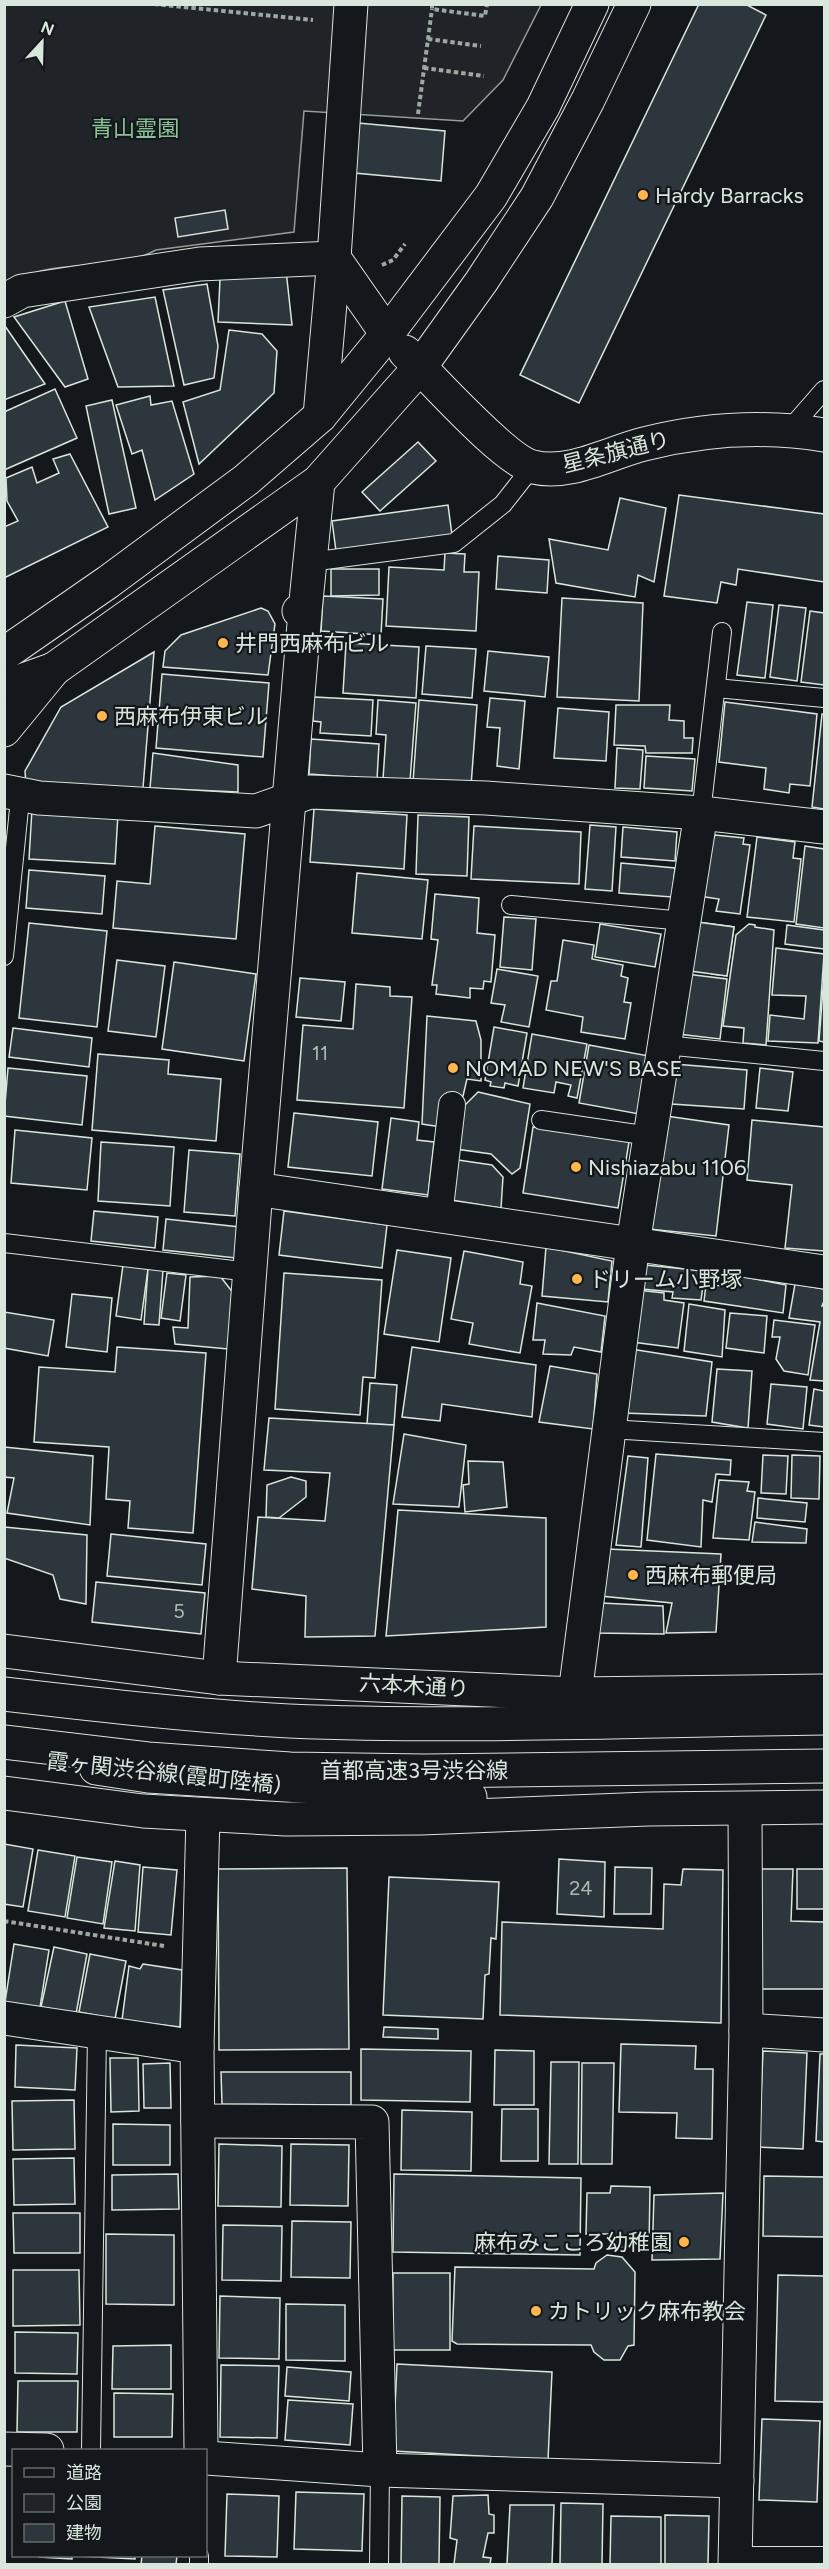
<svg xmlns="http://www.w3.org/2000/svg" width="829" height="2569" font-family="Figtree,'Noto Sans JP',sans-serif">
	<rect width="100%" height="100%" fill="#14181c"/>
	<!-- green -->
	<path fill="#202428" stroke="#939e99" stroke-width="1.5" d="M5,5H541L503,80L463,121L304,111L294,232L156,250C123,268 81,263 45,270C31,273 18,279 5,283Z"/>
	<!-- building -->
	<g fill="#2c363c" stroke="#d8e6dc" stroke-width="1.5">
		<polygon points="699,4 745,4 766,15 579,403 520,375"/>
		<polygon points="358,123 445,131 441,181 354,173"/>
		<polygon points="225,210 228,229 178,237 175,218"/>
		<polygon points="286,270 292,325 218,322 220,279"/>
		<polygon points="207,284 218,346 214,378 184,385 163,290"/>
		<polygon points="155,297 174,386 118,387 89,307"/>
		<polygon points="65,301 88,379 65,387 14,317"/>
		<polygon points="5,326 45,384 4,400 4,327"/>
		<polygon points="229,330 262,334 277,351 274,393 199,464 183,402 220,390"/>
		<polygon points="55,389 77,438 4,470 4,412"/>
		<polygon points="150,396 151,405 172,401 194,474 155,500 142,450 132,454 116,405"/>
		<polygon points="112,400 136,508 109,514 86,406"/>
		<polygon points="418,442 436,461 380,511 362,492"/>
		<polygon points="70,454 108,527 4,578 4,527 18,521 7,501 6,478 32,467 37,483 59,473 53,459"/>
		<polygon points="679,495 824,514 824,582 738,569 736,585 721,582 717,603 664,596"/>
		<polygon points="620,498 666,508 654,582 638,575 635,597 556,583 549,539 608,550"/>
		<polygon points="448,505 452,535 336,551 332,521"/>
		<polygon points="445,553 465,554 464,572 479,572 476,631 386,626 389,567 444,570"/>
		<polygon points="498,556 549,560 547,593 496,589"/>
		<polygon points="331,569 379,569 379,595 331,596"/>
		<polygon points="323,596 383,599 381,635 321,631"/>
		<polygon points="562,598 643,603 639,701 557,697"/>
		<polygon points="747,602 773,605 765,678 737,675"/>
		<polygon points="779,605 806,608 797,681 770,677"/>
		<polygon points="261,608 268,611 275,624 268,675 163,667 165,651 181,635"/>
		<polygon points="810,611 824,613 824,685 801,682"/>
		<polygon points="346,643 419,647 416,698 343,693"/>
		<polygon points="426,646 476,649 472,698 422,694"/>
		<polygon points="488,651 549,657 545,697 484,691"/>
		<polygon points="154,652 143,788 26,785 25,771 61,707"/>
		<polygon points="162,674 269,683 263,757 156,748"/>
		<polygon points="314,697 373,700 371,736 320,733 321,722 313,721"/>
		<polygon points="490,698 525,701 519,769 497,766 500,728 487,727"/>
		<polygon points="378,700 416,703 410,781 383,779 386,735 376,734"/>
		<polygon points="419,700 477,705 471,786 413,782"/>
		<polygon points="725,702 817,714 810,786 790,784 789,793 764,789 766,768 719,762"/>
		<polygon points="616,705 670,705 669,720 684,721 684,738 693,738 692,753 646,753 645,746 614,745"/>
		<polygon points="558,708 609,712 606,761 554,758"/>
		<polygon points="822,714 824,714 824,809 812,807"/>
		<polygon points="311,739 379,744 377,779 309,774"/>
		<polygon points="617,748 643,750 640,789 615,788"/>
		<polygon points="153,753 238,765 238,792 150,788"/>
		<polygon points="646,756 695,759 692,791 644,788"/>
		<polygon points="32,809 118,814 115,864 29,859"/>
		<polygon points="314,809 407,815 404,869 310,862"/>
		<polygon points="418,815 469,817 467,876 416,874"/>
		<polygon points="590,825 616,827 612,891 585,889"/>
		<polygon points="155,826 245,834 236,939 113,928 117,881 150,884"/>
		<polygon points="474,826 581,832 579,884 471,879"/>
		<polygon points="623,827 677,832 675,861 621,857"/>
		<polygon points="715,835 744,838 743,844 750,845 740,914 716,911 719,899 699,896 710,840 713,840"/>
		<polygon points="757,837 795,842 793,858 801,859 794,922 747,917"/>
		<polygon points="805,846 824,849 824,928 796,924"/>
		<polygon points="621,863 675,868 672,897 619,893"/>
		<polygon points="29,870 105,876 102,914 26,908"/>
		<polygon points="357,873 428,880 422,939 352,933"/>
		<polygon points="435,894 479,898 477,933 495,935 491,982 484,981 483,989 470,988 470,998 436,994 437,985 432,985 438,940 431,939"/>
		<polygon points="504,917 536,919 532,970 500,967"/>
		<polygon points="697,922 734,927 727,976 712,974 716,957 693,953"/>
		<polygon points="697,922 734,927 727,976 690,971"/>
		<polygon points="29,923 107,931 97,1027 19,1018"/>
		<polygon points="600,924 661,934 655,967 595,957"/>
		<polygon points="749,924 755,925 755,927 774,930 766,1045 743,1043 744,1028 723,1026 736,935"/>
		<polygon points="787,925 824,930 824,949 785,944"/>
		<polygon points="563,940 594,945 592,959 623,965 621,976 628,978 624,1002 631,1003 625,1039 581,1032 583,1017 546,1010 551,981 557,981"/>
		<polygon points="776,948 824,954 818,1043 768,1041 770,1015 804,1019 806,996 772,995"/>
		<polygon points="117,960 165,966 156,1037 108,1031"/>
		<polygon points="174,962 256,974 244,1061 162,1049"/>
		<polygon points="497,969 538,976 529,1027 501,1022 505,1005 491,1003"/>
		<polygon points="686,974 727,979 720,1039 678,1034"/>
		<polygon points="824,976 824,1042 819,1041"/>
		<polygon points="300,978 345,982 341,1021 296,1017"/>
		<polygon points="356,984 390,987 390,996 412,997 404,1108 297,1100 303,1025 353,1029"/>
		<polygon points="427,1016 476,1021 481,1040 481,1081 467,1079 463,1096 452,1105 441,1127 422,1124"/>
		<polygon points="494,1027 527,1033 518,1086 505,1083 504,1088 490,1086 491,1082 485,1080"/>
		<polygon points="13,1028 92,1038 89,1067 9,1057"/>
		<polygon points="532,1034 587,1044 577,1098 568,1096 571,1085 556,1082 554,1093 523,1088"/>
		<polygon points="589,1045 649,1056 639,1114 579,1103"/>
		<polygon points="98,1054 169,1060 168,1074 221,1079 216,1141 92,1130"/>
		<polygon points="674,1064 747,1070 744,1109 672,1104"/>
		<polygon points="8,1068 87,1076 82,1125 4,1116"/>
		<polygon points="760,1068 793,1072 788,1111 756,1108"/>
		<polygon points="478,1092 530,1104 520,1168 512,1174 491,1154 456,1149 463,1107"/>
		<polygon points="294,1113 378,1122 372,1176 288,1167"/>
		<polygon points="666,1116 729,1125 716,1236 649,1229"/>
		<polygon points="391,1118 419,1122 417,1140 434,1142 428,1195 382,1189"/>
		<polygon points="752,1120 824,1127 824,1251 785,1248 792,1185 747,1180"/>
		<polygon points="533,1127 629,1142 618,1208 523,1193"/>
		<polygon points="15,1130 92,1138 87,1190 11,1183"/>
		<polygon points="101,1142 174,1147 170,1206 98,1201"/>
		<polygon points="189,1150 240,1154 235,1216 184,1212"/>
		<polygon points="458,1160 492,1165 503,1177 501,1208 451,1200"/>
		<polygon points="94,1211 158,1217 155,1248 91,1241"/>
		<polygon points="284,1211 387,1225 382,1268 279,1255"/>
		<polygon points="166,1219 240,1227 236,1258 163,1250"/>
		<polygon points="546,1247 612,1261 608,1302 542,1296"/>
		<polygon points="397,1250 451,1258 439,1342 384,1334"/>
		<polygon points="464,1251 523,1262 520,1284 532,1286 520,1353 469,1344 473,1323 451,1319"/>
		<polygon points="123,1265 148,1269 141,1320 116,1316"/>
		<polygon points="645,1265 705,1271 701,1300 672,1298 673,1292 642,1289"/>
		<polygon points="148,1269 163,1270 159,1325 144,1324"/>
		<polygon points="167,1273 186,1275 180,1321 161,1318"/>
		<polygon points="284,1273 382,1280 375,1378 363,1377 360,1415 275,1409"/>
		<polygon points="730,1274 786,1285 783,1313 704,1301 706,1285 727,1286"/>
		<polygon points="220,1276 234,1294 228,1349 175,1344 173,1327 188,1328 190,1277"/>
		<polygon points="795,1284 824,1289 824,1301 822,1306 824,1306 824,1381 810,1380 820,1322 789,1318"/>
		<polygon points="637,1290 664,1293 664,1300 684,1303 678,1348 632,1342"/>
		<polygon points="72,1294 112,1298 107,1352 66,1347"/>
		<polygon points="537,1303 605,1316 601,1352 574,1347 571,1355 543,1354 545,1340 533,1340"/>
		<polygon points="689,1304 725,1310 722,1357 684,1351"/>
		<polygon points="4,1312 54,1320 48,1356 4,1348"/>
		<polygon points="730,1313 767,1316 764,1353 726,1348"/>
		<polygon points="774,1320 815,1325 808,1375 784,1371 776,1359 780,1337 772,1337"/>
		<polygon points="117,1347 206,1353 193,1533 128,1528 130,1501 106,1499 109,1447 34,1442 39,1367 115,1372"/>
		<polygon points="412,1347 536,1365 532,1417 442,1404 440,1421 402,1417"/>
		<polygon points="631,1349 712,1362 706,1416 623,1413"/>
		<polygon points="550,1366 597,1374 593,1429 539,1422"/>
		<polygon points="717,1369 752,1371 748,1428 712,1422"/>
		<polygon points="370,1383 397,1385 394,1425 367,1424"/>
		<polygon points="771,1384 807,1387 803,1429 767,1424"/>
		<polygon points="814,1389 824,1391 824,1427 809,1425"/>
		<polygon points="269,1418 394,1425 375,1636 305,1637 306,1596 252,1589 258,1517 325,1521 330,1473 264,1470"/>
		<polygon points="404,1434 466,1445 459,1507 393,1504"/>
		<polygon points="4,1447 93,1456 90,1525 7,1513 14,1478 4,1477"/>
		<polygon points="656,1454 731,1460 730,1475 716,1474 712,1502 703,1500 701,1547 647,1540"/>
		<polygon points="763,1455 788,1456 786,1494 761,1493"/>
		<polygon points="792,1455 820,1456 819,1499 791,1498"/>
		<polygon points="628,1456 648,1458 641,1547 616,1545"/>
		<polygon points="468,1461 503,1462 507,1507 465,1512 463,1485 469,1484"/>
		<polygon points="291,1477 306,1481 306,1497 279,1518 266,1517 267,1485"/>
		<polygon points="719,1480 749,1482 747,1491 755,1492 749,1540 713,1538"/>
		<polygon points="758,1498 807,1503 805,1522 757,1518"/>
		<polygon points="398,1510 546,1518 546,1627 386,1636"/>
		<polygon points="755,1522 807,1529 806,1543 752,1542"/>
		<polygon points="4,1527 87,1535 86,1604 60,1599 53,1575 4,1558"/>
		<polygon points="111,1534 206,1544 202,1585 107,1576"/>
		<polygon points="607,1549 721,1554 716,1632 666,1633 672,1603 600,1596"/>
		<polygon points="96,1582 205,1593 201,1634 92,1622"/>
		<polygon points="601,1603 663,1606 664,1634 594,1633"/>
		<polygon points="4,1844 33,1849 23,1907 4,1904"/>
		<polygon points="38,1850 75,1856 65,1917 28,1911"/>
		<polygon points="77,1857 112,1862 103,1924 67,1918"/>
		<polygon points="559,1859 605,1862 604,1917 557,1914"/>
		<polygon points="115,1861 140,1865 135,1931 104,1928"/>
		<polygon points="143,1867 177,1870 171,1935 138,1932"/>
		<polygon points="615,1867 652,1868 651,1914 614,1914"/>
		<polygon points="347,1868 349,2049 219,2050 218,1869"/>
		<polygon points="683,1869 723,1870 721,2023 500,2015 502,1922 663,1929 664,1884 681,1885"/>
		<polygon points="760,1869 793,1869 791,1921 824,1922 824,1989 757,1989"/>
		<rect x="797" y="1869" width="27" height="40"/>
		<polygon points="389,1877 499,1882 496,1939 491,1938 489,1974 485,1975 483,2019 383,2015"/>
		<polygon points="14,1944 49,1950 40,2007 5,2002"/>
		<polygon points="54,1947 87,1954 76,2014 41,2007"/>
		<polygon points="90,1954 126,1961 115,2019 79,2012"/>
		<polygon points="143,1964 182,1970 180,2027 122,2020 129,1966 140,1969"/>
		<polygon points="384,2027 438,2029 438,2039 383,2037"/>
		<polygon points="621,2044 696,2046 695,2069 713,2069 712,2139 676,2138 677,2113 619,2112"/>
		<polygon points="16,2045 77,2048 75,2090 15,2087"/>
		<polygon points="361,2049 471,2051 470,2102 361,2100"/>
		<polygon points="495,2050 534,2051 534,2105 494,2105"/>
		<polygon points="763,2051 807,2053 803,2149 759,2147"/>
		<polygon points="820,2054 824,2054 824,2142 816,2141"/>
		<polygon points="110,2058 138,2058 139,2111 111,2112"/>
		<polygon points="551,2062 579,2062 578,2164 549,2164"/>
		<polygon points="170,2063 171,2108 144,2108 143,2064"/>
		<polygon points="582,2063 614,2063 612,2164 581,2164"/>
		<polygon points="221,2072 351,2072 351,2105 222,2104"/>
		<polygon points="74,2100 75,2149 13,2150 12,2101"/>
		<polygon points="502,2109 538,2109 538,2161 501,2161"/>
		<polygon points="402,2110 472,2112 471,2171 401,2170"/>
		<polygon points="113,2124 170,2125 170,2165 113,2165"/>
		<polygon points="219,2144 282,2146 281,2207 218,2206"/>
		<polygon points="291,2144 349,2145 348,2206 290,2205"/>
		<polygon points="74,2158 75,2204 14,2205 13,2159"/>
		<polygon points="178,2174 179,2209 112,2210 112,2175"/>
		<polygon points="394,2174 581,2178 580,2255 393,2252"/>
		<polygon points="764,2176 824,2177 824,2237 763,2236"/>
		<polygon points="611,2186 650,2187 649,2247 609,2247 610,2234 586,2234 587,2193 610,2193"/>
		<polygon points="723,2193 720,2259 652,2260 654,2195"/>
		<polygon points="13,2213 80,2213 80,2253 14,2253"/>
		<polygon points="292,2221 351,2222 350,2278 291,2277"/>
		<polygon points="223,2225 282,2226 281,2281 222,2280"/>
		<polygon points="106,2234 174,2235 174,2305 106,2304"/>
		<polygon points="607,2255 622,2257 635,2272 634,2345 628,2346 620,2360 604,2360 594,2352 591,2345 457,2344 452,2341 455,2267 594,2269 596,2263"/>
		<polygon points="13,2270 79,2270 80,2325 13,2326"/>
		<rect x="393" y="2273" width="57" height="77"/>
		<polygon points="778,2275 824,2276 824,2402 775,2401"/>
		<polygon points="220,2296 280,2298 279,2359 219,2358"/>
		<polygon points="286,2304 345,2305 345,2361 286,2360"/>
		<polygon points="15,2332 78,2333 77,2374 15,2373"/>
		<polygon points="171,2345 171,2389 112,2389 113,2346"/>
		<polygon points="397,2364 552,2372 548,2460 393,2451"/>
		<polygon points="221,2365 279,2366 277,2438 220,2437"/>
		<polygon points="287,2367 351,2372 349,2401 285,2396"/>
		<polygon points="18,2381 78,2381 77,2432 17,2432"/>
		<polygon points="114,2393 173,2394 172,2437 114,2437"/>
		<polygon points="288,2400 353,2404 350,2445 285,2440"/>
		<polygon points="762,2419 820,2421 817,2502 759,2500"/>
		<polygon points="296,2492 364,2494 362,2551 294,2549"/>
		<polygon points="227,2494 279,2496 277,2557 225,2556"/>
		<polygon points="488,2495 489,2514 494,2515 494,2533 488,2533 483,2557 491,2558 490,2564 454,2564 457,2540 450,2538 453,2496"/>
		<polygon points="402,2496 440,2497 439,2564 401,2564"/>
		<polygon points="561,2503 603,2504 602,2564 560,2564"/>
		<polygon points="510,2505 554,2505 552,2564 507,2564"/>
		<polygon points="665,2515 709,2516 708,2564 665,2564"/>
		<polygon points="611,2516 661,2517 661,2564 610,2564"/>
		<polygon points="39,2556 72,2556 72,2559 39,2557"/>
		<polygon points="77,2556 135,2556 135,2559"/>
		<polygon points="142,2556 177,2556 176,2564 141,2564"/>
	</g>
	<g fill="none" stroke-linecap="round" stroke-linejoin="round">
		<!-- service casing -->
		<g stroke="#d8e6dc" stroke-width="20">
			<g id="service">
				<polyline points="790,429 824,390"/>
				<polyline points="310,562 454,543 503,504 532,467"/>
				<polyline points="716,688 824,698"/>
				<polyline points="701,813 722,632"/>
				<polyline points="511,905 684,921"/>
				<path d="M4,956L19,809C18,800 15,797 7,793"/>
				<polyline points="665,1045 824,1061"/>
				<polyline points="541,1120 650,1136"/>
				<polyline points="4,1243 250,1272"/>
				<polyline points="609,1429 824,1442"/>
				<polyline points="91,2450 97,2032"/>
				<polyline points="735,2556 824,2556"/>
				<polyline points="199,2564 199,2556"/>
				<polyline points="379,2564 380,2470"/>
			</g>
		</g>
		<!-- pedestrian casing -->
		<g stroke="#d8e6dc" stroke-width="28">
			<polyline id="pedestrian" points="439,1216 452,1105"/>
		</g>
		<!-- minor casing -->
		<g stroke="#d8e6dc" stroke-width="35">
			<g id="minor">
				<polyline points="334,258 387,334"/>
				<polyline points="4,301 22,291 200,264 334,258"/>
				<polyline points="320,416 334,258 351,4"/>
				<polyline points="4,791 39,798 256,811 310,792 486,798 701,813 824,827"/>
				<polyline points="256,1189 824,1272"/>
				<polyline points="219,1678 256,1189 305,612 299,611 305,611 318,482"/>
				<polyline points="575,1694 633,1244 701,813"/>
				<polyline points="4,2018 197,2047"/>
				<polyline points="746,2030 824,2035"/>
				<polyline points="198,2121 372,2122 380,2470"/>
				<polyline points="4,2449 47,2450"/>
				<polyline points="201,2450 197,2047 203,1815"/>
				<polyline points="206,2458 380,2470 737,2481"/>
				<polyline points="735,2564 746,2030 745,1810"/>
			</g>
		</g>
		<!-- tertiary casing -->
		<g stroke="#d8e6dc" stroke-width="35">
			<g id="tertiary">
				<path d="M405,352C430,376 505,461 533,467C570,476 608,453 644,444C704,429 763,425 824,435"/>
				<polyline points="4,654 108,582 246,480 320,416 387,334 491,196 543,107 592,4"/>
				<polyline points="54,669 318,482 420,367 481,282 537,197 588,100 634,4"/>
			</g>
		</g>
		<!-- secondary casing -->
		<g stroke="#d8e6dc" stroke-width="35">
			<g id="secondary">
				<polyline points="4,687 54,669"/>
				<polyline points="4,730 54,669"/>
				<polyline points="4,1651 219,1678 575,1694 824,1691"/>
				<polyline points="96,1768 148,1776 470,1797"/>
				<polyline points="4,1793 143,1811 286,1819 421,1818 648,1809 824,1807"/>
			</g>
		</g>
		<!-- motorway casing -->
		<g stroke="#d8e6dc" stroke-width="35">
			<g id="motorway">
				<path d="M4,1694C99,1705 194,1716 289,1721C467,1728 646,1720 824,1718"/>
				<polyline points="4,1742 148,1759 290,1769 425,1771 824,1766"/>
			</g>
		</g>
		<!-- path -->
		<g stroke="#9da8a2" stroke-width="4" stroke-dasharray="4.5 3" stroke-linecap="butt">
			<polyline points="154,4 313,20"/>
			<polyline points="432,4 432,9 485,16 487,4"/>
			<polyline points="428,39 481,46"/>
			<polyline points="424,68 484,76"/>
			<polyline points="418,114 432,9"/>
			<polyline points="382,265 393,260 405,244"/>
			<polyline points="4,1921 164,1946"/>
		</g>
		<!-- service -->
		<use href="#service" stroke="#14181c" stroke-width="18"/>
		<!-- pedestrian -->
		<use href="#pedestrian" stroke="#14181c" stroke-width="26"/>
		<!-- minor -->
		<use href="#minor" stroke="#14181c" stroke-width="33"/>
		<!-- tertiary -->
		<use href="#tertiary" stroke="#14181c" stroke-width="33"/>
		<!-- secondary -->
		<use href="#secondary" stroke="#14181c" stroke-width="33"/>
		<!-- motorway -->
		<use href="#motorway" stroke="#14181c" stroke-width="33"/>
	</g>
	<!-- markers -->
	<g fill="#ffb74d" stroke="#14181c" stroke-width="2">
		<circle cx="643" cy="195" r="6"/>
		<circle cx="223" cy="643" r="6"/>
		<circle cx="102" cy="716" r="6"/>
		<circle cx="453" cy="1068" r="6"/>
		<circle cx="576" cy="1167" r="6"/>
		<circle cx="577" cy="1279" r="6"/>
		<circle cx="633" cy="1575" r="6"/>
		<circle cx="684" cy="2242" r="6"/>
		<circle cx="536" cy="2311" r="6"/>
	</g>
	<g text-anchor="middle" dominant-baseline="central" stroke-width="4.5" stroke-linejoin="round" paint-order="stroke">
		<!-- number labels -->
		<g font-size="20" fill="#adbab4">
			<text x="320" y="1053">11</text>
			<text x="179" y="1611">5</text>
			<text x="581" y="1888">24</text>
		</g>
		<!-- park labels -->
		<g font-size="22" fill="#8ac095" stroke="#14181c">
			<text x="135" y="128">青山霊園</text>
		</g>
		<!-- poi labels -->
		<g font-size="22" fill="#d8e6dc" stroke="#14181c" text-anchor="start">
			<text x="655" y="195">Hardy Barracks</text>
			<text x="235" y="643">井門西麻布ビル</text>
			<text x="114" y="716">西麻布伊東ビル</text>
			<text x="465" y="1068">NOMAD NEW'S BASE</text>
			<text x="588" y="1167">Nishiazabu 1106</text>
			<text x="589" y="1279">ドリーム小野塚</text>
			<text x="645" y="1575">西麻布郵便局</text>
			<text x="672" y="2242" text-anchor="end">麻布みこころ幼稚園</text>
			<text x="548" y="2311">カトリック麻布教会</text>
		</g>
		<!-- street labels -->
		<g font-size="22" fill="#d8e6dc" stroke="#14181c">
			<text transform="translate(616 452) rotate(-14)">星条旗通り</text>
			<text transform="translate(414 1686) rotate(3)">六本木通り</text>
			<text x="414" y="1770">首都高速3号渋谷線</text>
			<text transform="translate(164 1773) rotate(6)">霞ヶ関渋谷線(霞町陸橋)</text>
		</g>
	</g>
	<!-- border -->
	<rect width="829" height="2569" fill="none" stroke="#d8e6dc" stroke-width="12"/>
	<!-- legend -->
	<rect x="12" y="2449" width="195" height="108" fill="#14181c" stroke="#626a69" stroke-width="1.5"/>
	<rect x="24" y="2468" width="30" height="9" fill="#14181c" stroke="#626a69" stroke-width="1.5"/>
	<text x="66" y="2479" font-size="18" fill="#d8e6dc">道路</text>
	<rect x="24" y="2494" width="30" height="18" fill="#202428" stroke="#626a69" stroke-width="1.5"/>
	<text x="66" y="2509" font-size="18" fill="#d8e6dc">公園</text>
	<rect x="24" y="2524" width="30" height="18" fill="#2c363c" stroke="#626a69" stroke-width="1.5"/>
	<text x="66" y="2539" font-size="18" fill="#d8e6dc">建物</text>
	<!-- north arrow -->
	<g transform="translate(42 42) rotate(22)" stroke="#14181c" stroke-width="4.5" paint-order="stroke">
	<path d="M0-4.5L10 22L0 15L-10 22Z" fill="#d8e6dc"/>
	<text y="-9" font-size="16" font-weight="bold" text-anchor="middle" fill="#d8e6dc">N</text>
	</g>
</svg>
